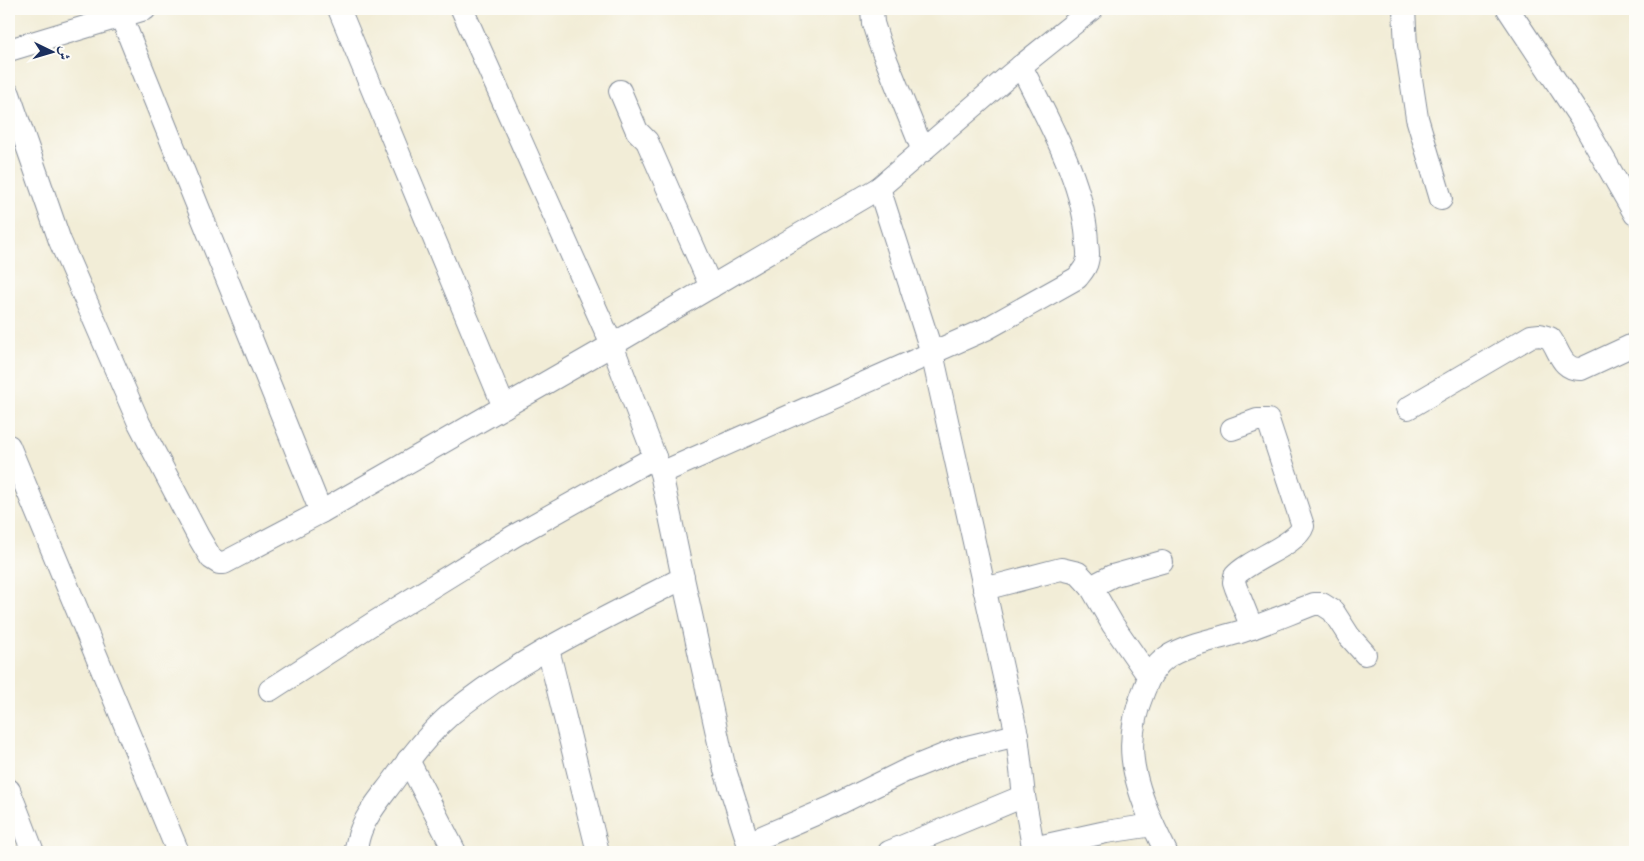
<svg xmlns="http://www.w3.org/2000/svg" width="1644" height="861" font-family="'EB Garamond',Amiri,serif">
	<rect width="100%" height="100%" fill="#fdfcf7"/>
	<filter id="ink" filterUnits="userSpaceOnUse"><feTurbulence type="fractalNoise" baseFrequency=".02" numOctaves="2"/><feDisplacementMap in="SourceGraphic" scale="10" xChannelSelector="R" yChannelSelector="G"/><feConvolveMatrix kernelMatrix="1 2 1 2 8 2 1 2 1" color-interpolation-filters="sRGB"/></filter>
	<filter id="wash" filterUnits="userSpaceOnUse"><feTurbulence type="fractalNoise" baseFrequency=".0096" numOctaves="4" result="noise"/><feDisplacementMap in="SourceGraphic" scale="20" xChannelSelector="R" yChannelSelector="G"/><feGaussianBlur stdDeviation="1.12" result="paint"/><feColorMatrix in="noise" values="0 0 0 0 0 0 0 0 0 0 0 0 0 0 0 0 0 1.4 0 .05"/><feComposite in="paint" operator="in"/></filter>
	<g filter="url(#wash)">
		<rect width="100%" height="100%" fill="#f2edd7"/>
	</g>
	<g filter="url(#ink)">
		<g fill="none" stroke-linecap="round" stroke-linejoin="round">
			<!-- street casing -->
			<g stroke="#868e9a" stroke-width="24">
				<g id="street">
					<polyline points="339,9 504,407"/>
					<polyline points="872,9 873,23 879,42 923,151"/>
					<polyline points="1404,9 1406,46 1417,118 1441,199"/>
					<polyline points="1508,9 1581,119 1635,214"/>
					<polyline points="9,50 145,9"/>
					<polyline points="620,91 637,131 647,141 711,287"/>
					<polyline points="9,94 60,241 139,423 198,536 211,558 219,563 224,563 321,512 121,16"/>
					<polyline points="879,188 932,353 1017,735 1024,796 1034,852"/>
					<path d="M1408,408L1531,336L1540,335L1550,338C1560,351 1561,370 1581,369L1635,344"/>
					<path d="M1232,429L1257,420H1268L1303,526C1297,545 1250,559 1235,576L1234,582L1236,588L1252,628"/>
					<polyline points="9,446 178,852"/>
					<path d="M661,473L986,329L1077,278C1081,273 1086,268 1087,262C1089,256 1088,249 1087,243C1085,183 1047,119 1021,66"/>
					<polyline points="321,512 612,345 879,188 1010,75 1092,9"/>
					<polyline points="683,578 725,770 751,852"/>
					<polyline points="984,589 1061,569 1078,573 1091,587"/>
					<polyline points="548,649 598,852"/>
					<polyline points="1149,677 1113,625 1091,587 1112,576 1162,562"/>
					<polyline points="270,690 375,622 514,536 655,457"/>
					<polyline points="408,760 455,852"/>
					<polyline points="9,790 33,852"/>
					<path d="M1153,825C1132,777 1123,741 1144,690C1149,677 1155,665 1167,657C1188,643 1219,639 1243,631C1267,623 1290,613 1314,604H1322L1333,611L1349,636L1365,654"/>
					<polyline points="748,843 832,807 907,770 959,749 1017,735"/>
					<polyline points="1033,848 1106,832 1153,825 1166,852"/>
					<path d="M355,852C357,845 358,837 361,830C368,812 383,795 394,780C411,756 429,733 451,714C520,657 604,619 683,578L661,473L612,345L462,9"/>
					<polyline points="889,852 1024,796"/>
				</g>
			</g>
			<!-- street -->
			<use href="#street" stroke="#fff" stroke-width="22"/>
		</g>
	</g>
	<!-- margin -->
	<rect width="1644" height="861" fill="none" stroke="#fdfcf7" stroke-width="30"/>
	<!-- north arrow -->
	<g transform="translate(52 52) rotate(95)" stroke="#fdfcf7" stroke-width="4" paint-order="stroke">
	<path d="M0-4L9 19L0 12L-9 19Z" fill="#1b2f5e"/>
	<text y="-8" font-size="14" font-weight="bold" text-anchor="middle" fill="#1b2f5e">ش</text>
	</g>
</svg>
